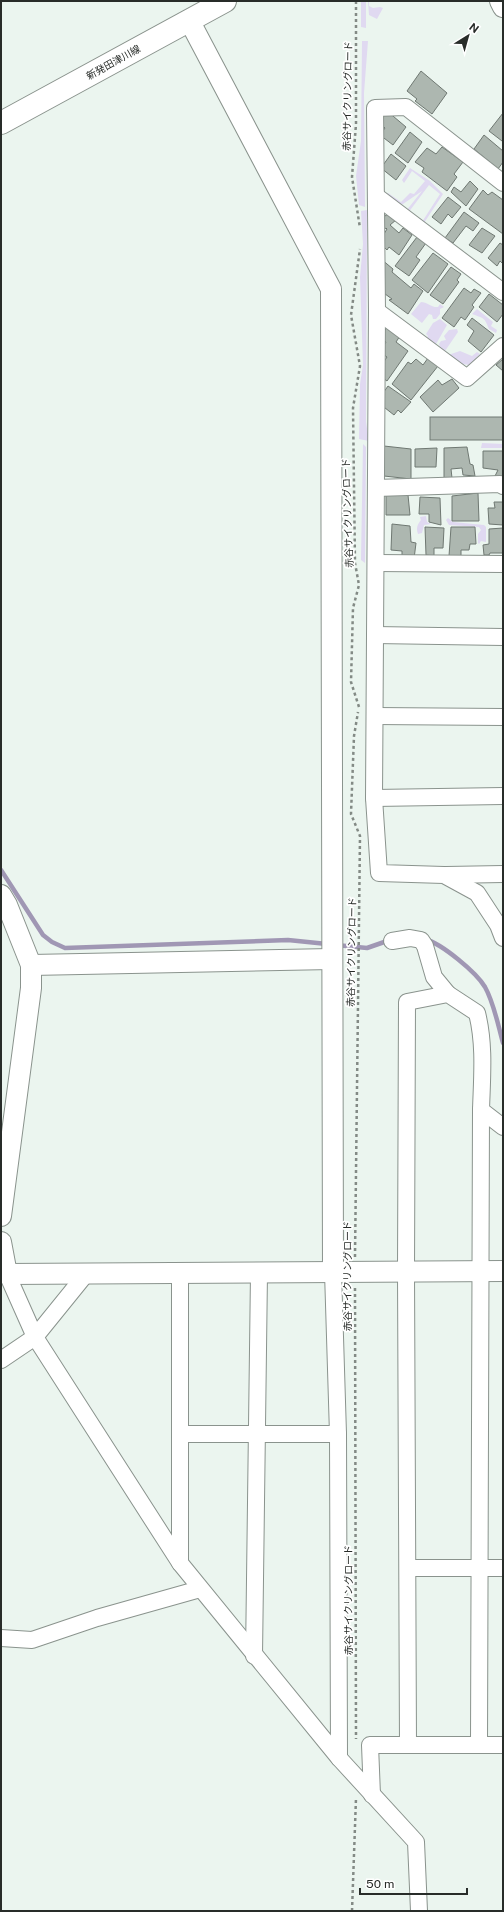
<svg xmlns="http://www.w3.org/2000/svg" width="504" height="1912" font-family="'Public Sans','Noto Sans JP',sans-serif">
	<rect width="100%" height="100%" fill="#ebf5ef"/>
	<!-- green -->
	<g fill="#e0d9f1">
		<polygon points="361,1 366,1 366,28 361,27"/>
		<polygon points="368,1 369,1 369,6 373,8 380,7 383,8 377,19 369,15"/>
		<polygon points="362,41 368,41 364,93 365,207 359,205 356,176 361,141"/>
		<polygon points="410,168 430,181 443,194 424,223 422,222 440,194 429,185 408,213 406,211 422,191 400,206 386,195 388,193 401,202 410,193 414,194 425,181 412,171 404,183 402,180"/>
		<polygon points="367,210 366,422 369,441 359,439 360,384 363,365 360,277 363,244 361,211"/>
		<path d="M421,302C427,302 432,308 438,307L440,304L444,307L440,309V314L436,319H433L432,315L429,314L422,323L411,314Z"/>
		<path d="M477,309L493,322L491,326L497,330L496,333L489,329C484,317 485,319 472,314Z"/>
		<polygon points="440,319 447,325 436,344 432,345 426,339 428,336 426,334 433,323"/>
		<polygon points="457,329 458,332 445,351 442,352 439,344 441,341 446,340 444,336 449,330"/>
		<polygon points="460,351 472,356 477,352 480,354 469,365 457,363 448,357 451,354"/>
		<polygon points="482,443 503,444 503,448 481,448"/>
		<polygon points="363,444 366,447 365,563 361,560"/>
		<path d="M426,516L427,522L431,524L424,525L422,533L418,534C416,528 417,525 421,520L420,517Z"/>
		<polygon points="448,518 453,522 484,525 486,527 486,542 481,541 479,544 478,543 478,534 481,530 479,527 449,525 446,520"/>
	</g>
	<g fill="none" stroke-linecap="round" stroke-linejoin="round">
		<!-- stream -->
		<g stroke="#a097b4" stroke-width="4.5">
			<polyline points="1,870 43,935 52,942 65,948 288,940 327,944"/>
			<path d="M425,939C442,944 476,972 485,987C494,1003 498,1025 503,1043"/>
			<polyline points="336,945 367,948 390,940"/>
		</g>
	</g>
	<!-- building -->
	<g fill="#adb7b0" stroke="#6f7872">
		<polygon points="421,71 447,93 432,114 415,101 417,99 407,91"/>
		<polygon points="387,111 406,127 393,145 380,135 385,128 379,122"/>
		<polygon points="503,113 503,140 502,141 489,131"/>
		<polygon points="410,132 422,142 408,163 395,153"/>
		<polygon points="484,135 503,151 503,162 498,169 474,149"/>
		<polygon points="442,147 463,162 454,174 457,177 447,191 422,172 424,168 415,162 427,148 436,154"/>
		<polygon points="391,154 406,166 396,180 381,168"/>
		<polygon points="470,181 478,189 466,206 451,192 454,187 461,192"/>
		<polygon points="483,190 488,195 492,192 503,200 503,234 469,209"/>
		<polygon points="448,197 461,207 452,218 448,214 441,224 432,217"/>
		<polygon points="464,212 479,223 473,231 466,226 453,243 445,238"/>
		<polygon points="388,214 396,220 390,225 399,233 403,228 412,235 399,255 389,247 387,250 379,242 387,229 386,228 379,233 379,220"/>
		<polygon points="482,228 495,236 482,253 469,245"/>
		<polygon points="417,237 426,243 416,257 420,260 409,276 395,266"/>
		<polygon points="500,243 503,245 503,264 500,261 497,266 488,258"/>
		<polygon points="433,253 448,264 428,293 412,280"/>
		<polygon points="381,259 393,269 392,272 411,288 414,284 423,291 408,314 389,300 392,299 381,291"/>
		<polygon points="451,267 461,274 457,280 459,282 443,304 430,295"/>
		<polygon points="464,288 471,293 474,289 481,293 472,305 474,307 465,320 461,317 454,327 442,318"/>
		<polygon points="489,294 503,305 503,314 497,322 479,307"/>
		<polygon points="472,318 494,335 481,352 468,341 474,331 467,325"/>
		<polygon points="388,326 400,336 396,342 408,351 387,381 380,376 381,366 387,357 380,352 386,342 380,337"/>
		<polygon points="428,358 438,366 411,400 392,384 408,362 411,364 416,359 423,365"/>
		<polygon points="503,359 503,371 496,365"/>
		<polygon points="452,379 459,388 433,412 420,397 438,380 442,385"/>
		<polygon points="388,386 411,402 401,413 398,410 394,415 380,404 381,396"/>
		<rect x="430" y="417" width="73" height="23"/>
		<polygon points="384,446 411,449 411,479 384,476"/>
		<polygon points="467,447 470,464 473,465 475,476 463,475 462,468 451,469 452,478 444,478 444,448"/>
		<polygon points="437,448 436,467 415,467 415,449"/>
		<polygon points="483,451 503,451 503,482 494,478 498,470 483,468"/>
		<polygon points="478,493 479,521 452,521 452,496"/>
		<polygon points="386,494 408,495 410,515 386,515"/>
		<polygon points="420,497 440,498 441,525 429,522 429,514 419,514"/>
		<polygon points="494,502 503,502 503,525 489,524 488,508 495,508"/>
		<polygon points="392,524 410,526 411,542 416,543 414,559 402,557 402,551 391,550"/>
		<polygon points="425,527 444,528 443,548 434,548 434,556 426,555"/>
		<polygon points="451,527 475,527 476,544 470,544 469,550 461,550 461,556 449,556"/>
		<polygon points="503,528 503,553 490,553 489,555 484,555 483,545 489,544 489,529"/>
	</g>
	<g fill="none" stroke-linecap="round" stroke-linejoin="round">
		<!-- minor casing -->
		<g stroke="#8a938d" stroke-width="18">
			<g id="minor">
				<polyline points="503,183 406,107 375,108 377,311 374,798 379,873 444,875 477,893 498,925 503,938"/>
				<polyline points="376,196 503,292"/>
				<polyline points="377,311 467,378 503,346"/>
				<polyline points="376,488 500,484 503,486"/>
				<polyline points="376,563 503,564"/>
				<polyline points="375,635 503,637"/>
				<polyline points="375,716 503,717"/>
				<polyline points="374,798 503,796"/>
				<polyline points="446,875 503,874"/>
				<polyline points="392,941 410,938 421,940 425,946 434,977 448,994"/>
				<polyline points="333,1272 338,1434 339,1758"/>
				<polyline points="180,1273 180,1563"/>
				<polyline points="7,1274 35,1337 180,1563 339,1758 416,1842 419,1911"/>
				<polyline points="1,1360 35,1337 86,1274"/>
				<polyline points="180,1434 338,1434"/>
				<polyline points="408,1568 503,1568"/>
				<polyline points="1,1638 32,1640 97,1618 200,1589"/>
				<polyline points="254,1656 259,1273"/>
				<path d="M408,1744L406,1272L407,1002L448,994L477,1013C485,1045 482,1077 481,1110L503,1127"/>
				<polyline points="479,1745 481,1110"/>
				<polyline points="372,1795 370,1745 503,1745"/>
			</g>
		</g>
		<!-- tertiary casing -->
		<g stroke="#8a938d" stroke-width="22">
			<g id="tertiary">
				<polyline points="500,1 503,7"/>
				<polyline points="189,20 331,289 333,1272"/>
				<polyline points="1,895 7,905 31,965 31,988 1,1216"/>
				<polyline points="31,965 332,959"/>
				<polyline points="1,1242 7,1274 503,1271"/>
			</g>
		</g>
		<!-- primary casing -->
		<g stroke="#8a938d" stroke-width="24">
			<polyline id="primary" points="1,123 225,1"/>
		</g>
		<!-- path -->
		<g stroke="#838a85" stroke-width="2.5" stroke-dasharray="3 3" stroke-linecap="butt">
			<polyline points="356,1 356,124 352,177 360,228"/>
			<polyline points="359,707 351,682 353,608 359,585 355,563 353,408 360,366 351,315 360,249"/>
			<polyline points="355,1257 360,836 351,814 354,736 358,712"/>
			<polyline points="355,1288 356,1739"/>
			<polyline points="352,1911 356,1798"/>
		</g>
		<!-- minor -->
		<use href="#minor" stroke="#fff" stroke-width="16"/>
		<!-- tertiary -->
		<use href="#tertiary" stroke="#fff" stroke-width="20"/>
		<!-- primary -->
		<use href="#primary" stroke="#fff" stroke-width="22"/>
	</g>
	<g text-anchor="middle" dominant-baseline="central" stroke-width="3.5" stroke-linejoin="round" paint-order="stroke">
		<!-- street labels -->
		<g font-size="10" fill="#282c29" stroke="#fff">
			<text transform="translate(113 62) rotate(-29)">新発田津川線</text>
			<text transform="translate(347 96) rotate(-89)">赤谷サイクリングロード</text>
			<text transform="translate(347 513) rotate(-92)">赤谷サイクリングロード</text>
			<text transform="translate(351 952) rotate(-89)">赤谷サイクリングロード</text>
			<text transform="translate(347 1276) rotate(-90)">赤谷サイクリングロード</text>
			<text transform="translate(348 1600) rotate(-90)">赤谷サイクリングロード</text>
		</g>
	</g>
	<!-- border -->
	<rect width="504" height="1912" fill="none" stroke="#282c29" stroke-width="4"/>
	<!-- north arrow -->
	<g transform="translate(468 36) rotate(37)" stroke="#ffffff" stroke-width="3" paint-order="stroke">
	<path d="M0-3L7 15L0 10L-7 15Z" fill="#282c29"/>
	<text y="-6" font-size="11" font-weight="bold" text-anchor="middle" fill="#282c29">N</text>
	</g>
	<!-- scale -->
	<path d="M360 1888v6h107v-6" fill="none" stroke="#282c29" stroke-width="2"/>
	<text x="366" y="1888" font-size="12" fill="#282c29" stroke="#ffffff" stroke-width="3" paint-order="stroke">50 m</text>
</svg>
